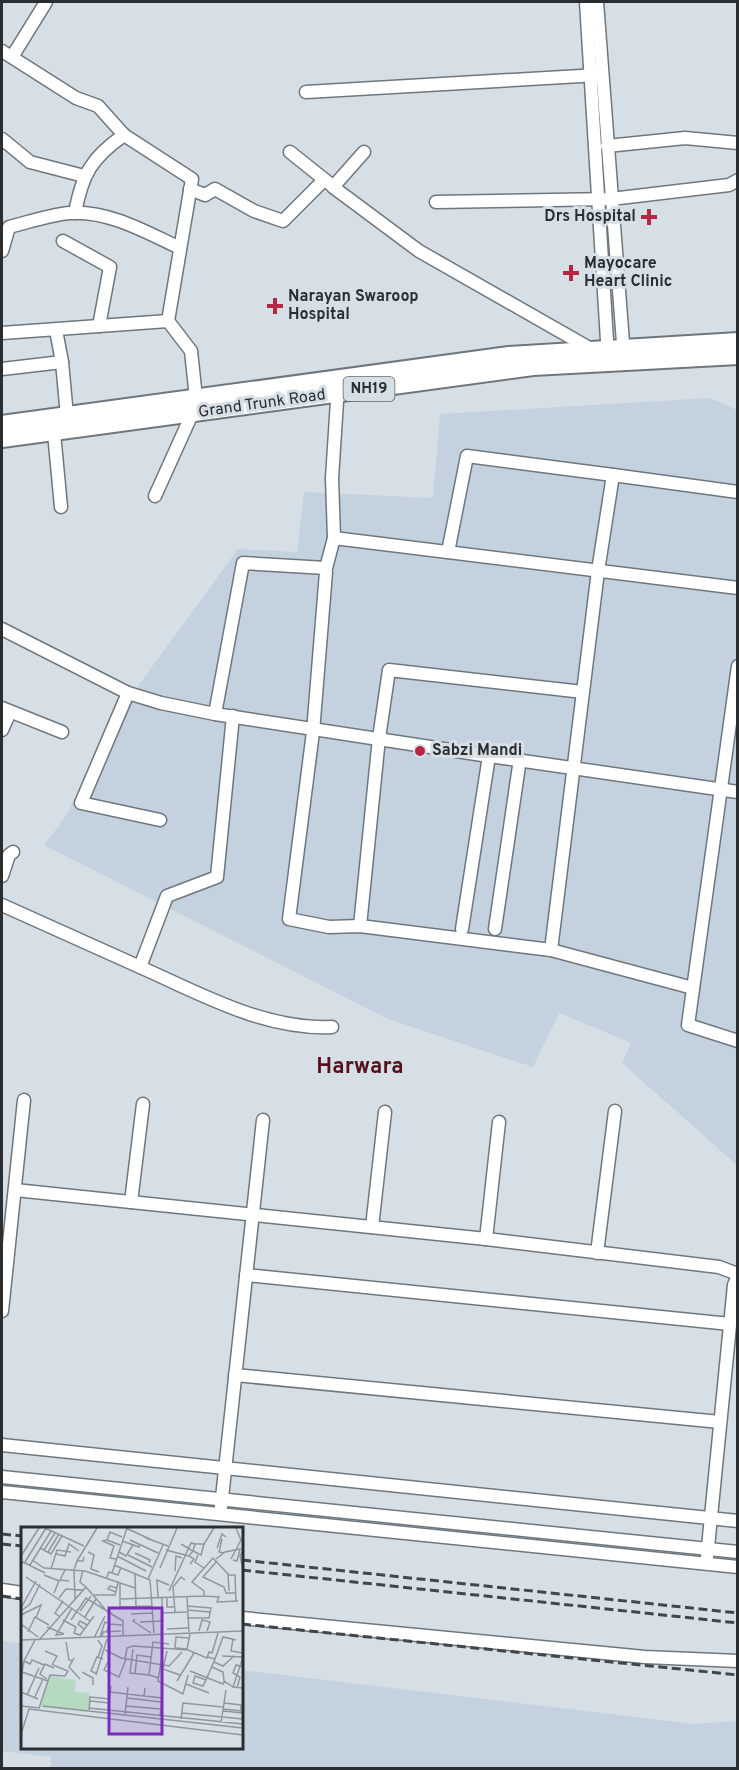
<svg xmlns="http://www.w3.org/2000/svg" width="739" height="1770" font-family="Overpass,sans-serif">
	<rect width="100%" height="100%" fill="#d6dfe6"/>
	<!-- built -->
	<g fill="#c3d2de">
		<polygon points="710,398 737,410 737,1165 622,1063 631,1043 559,1013 533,1067 388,1019 44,845 63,820 141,682 238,549 297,552 304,492 433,498 440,414"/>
		<polygon points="2,1641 22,1644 22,1748 242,1748 242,1670 694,1724 737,1721 737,1768 51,1768 51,1757 2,1751"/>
	</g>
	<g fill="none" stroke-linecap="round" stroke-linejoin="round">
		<!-- minor casing -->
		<g stroke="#6f777d" stroke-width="15">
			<g id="minor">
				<polyline points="586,2 608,357"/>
				<polyline points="597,2 624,356"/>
				<polyline points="2,51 76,98 98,106 124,135 192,179 168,321 191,351 196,398"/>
				<polyline points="12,57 46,2"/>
				<polyline points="306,92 598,75"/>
				<polyline points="2,139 30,162 84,176"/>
				<polyline points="607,146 685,138 738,143"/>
				<polyline points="290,152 330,184"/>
				<polyline points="364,152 333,187 419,251 591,349"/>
				<polyline points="190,189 205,195 215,189 254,211 283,221 324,180"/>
				<polyline points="436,202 611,199 729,185 738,180"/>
				<path d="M75,213C82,175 91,158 124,135"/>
				<polyline points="63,241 110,267 99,326"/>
				<path d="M2,251L9,227C29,222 49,215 69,213C108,210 146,232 180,248"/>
				<polyline points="56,330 62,362 67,416"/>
				<polyline points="2,333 168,321"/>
				<polyline points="2,369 62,362"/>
				<polyline points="54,433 61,507"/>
				<polyline points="155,496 192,414"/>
				<polyline points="334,538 332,478 338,386"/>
				<polyline points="448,552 467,456 613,475"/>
				<polyline points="326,572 313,732 289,919 329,927 360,926 551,950"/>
				<polyline points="2,629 128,693 161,703 215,714 489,756 738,792"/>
				<polyline points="738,666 688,1025 738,1041"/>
				<polyline points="128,693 81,803 160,820"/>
				<polyline points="2,708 62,732"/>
				<polyline points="215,714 243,563 326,568 334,538 738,588"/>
				<polyline points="2,730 10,712"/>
				<polyline points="2,876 9,855 13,852"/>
				<polyline points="2,905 140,967 167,896 217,877 233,716"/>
				<polyline points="360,926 379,738 389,670 583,692"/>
				<polyline points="462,929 489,756"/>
				<polyline points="495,929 520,759"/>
				<path d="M140,967C201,994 264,1030 332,1027"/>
				<polyline points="693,988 551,950 598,571 613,475 738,492"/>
				<polyline points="15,1190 486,1239 499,1122"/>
				<polyline points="131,1202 143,1104"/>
				<polyline points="372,1227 385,1112"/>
				<polyline points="486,1239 719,1267 738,1274"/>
				<polyline points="597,1253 615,1111"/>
				<polyline points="246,1275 730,1324"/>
				<polyline points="2,1311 24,1100"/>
				<polyline points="235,1375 720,1422"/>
				<polyline points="2,1445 738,1521"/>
				<polyline points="2,1477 738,1552"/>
				<polyline points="2,1492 738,1567"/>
				<polyline points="221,1507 263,1120"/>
				<polyline points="707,1557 734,1285 738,1276"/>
				<polyline points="2,1590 22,1593"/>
				<polyline points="242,1618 645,1657 738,1661"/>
			</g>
		</g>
		<!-- highway casing -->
		<g stroke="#6f777d" stroke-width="20">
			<g id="highway">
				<polyline points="2,424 509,355 738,341"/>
				<polyline points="2,439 533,367 738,356"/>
			</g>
		</g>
		<!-- minor -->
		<use href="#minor" stroke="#fff" stroke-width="12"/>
		<!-- highway -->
		<use href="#highway" stroke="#fff" stroke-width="16"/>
		<!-- rail -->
		<g stroke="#414648" stroke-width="3" stroke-dasharray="9 4.5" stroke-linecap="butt">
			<polyline points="2,1534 22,1536"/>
			<polyline points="2,1544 22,1546"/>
			<polyline points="242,1560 738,1613"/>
			<polyline points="242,1570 738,1623"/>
			<polyline points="2,1596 22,1599"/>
			<polyline points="242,1624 738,1675"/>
		</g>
	</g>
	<!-- markers -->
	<g fill="#b82742" stroke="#d6dfe6" stroke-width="2">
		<path d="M646 208h6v6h6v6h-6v6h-6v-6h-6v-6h6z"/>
		<path d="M568 264h6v6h6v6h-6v6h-6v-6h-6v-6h6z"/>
		<path d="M272 297h6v6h6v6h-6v6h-6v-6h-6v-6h6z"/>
		<circle cx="420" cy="751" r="6"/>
	</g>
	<g text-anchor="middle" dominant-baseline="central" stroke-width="6" stroke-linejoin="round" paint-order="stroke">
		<!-- shield labels -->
		<rect fill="#d6dfe6" stroke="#5e6367" stroke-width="1.5" x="343.5" y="377" width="51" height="24" rx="4.5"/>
		<g font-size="15" font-weight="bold" fill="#2a2e30">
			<text x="369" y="389">NH19</text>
		</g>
		<!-- poi labels -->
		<g font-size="16" font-weight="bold" fill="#2a2e30" stroke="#d6dfe6" text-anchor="start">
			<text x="636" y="217" text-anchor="end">Drs Hospital</text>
			<text x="584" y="264">Mayocare<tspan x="584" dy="18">Heart Clinic</tspan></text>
			<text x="288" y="297">Narayan Swaroop<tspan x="288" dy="18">Hospital</tspan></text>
			<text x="432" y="751">Sabzi Mandi</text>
		</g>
		<!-- street labels -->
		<g font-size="16" fill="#2a2e30" stroke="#d6dfe6">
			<text transform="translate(262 404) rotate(-8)">Grand Trunk Road</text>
		</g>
		<!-- district labels -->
		<g font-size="22" font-weight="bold" fill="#56101c" stroke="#d6dfe6">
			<text x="360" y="1067">Harwara</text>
		</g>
	</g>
	<!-- overview -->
	<g transform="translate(21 1527)">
		<rect width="222" height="222" fill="#d6dfe6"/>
		<path d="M29,149L55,153L54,165L69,166L67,185L18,180Z" fill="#b5dac1"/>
		<path fill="none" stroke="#91989d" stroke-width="1.5" d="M24,1L63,19M105,1L133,14M125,11L147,19M201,12L198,25L203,26M85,13L82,14L93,19L89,31L95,32M109,13L137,26M101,14L118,20L119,17M160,17L172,24L168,29M174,17H183L193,1M99,18L86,13L89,5L101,10M19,21L30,27L41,9M196,21L201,7L205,10M23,23L34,6M145,23L168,29L173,32L169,37M222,23L219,29L222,42M27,25L38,7M67,25L73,28L70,42L78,45M98,25L105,29L112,18M114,26L129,33L128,36M35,27L44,29L48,17L58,24M107,28L131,40M177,28L174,35L183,41M0,29L18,1M96,29L125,44M195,32L204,25L219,22L216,34L212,33M210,32L220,13L215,1M11,33L23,41L64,44L114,61M56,34L76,1M196,34L182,50L203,60L205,66H214M4,35L25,1M0,37L2,35L24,46M9,38L30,4M93,38L129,53L133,106M139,41L156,1M30,42L36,23L50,25M44,43L39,53L48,54M53,43L54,72M53,43L56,34H62L63,30M154,44L155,29L161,31M91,46L106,1M114,47L115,80M23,48L38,54L33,66M207,48H214L215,75M5,50L69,94M85,52L88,45L97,48L100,40M127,52L142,18M99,57V72L183,69L198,70L196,75L217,74M65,60L84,82M148,64L170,16L174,17L172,24L180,28L183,17M95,65L87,62L89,59L96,61M73,68H94L97,56M183,69V64L171,55L192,31L207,47L208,64M146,70V80H154M166,70L168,105M38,71L45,62L62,63M137,71L136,53L148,58M141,71V86L166,85M99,73V80L131,79M0,81L15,54M166,83L189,85M0,84L9,77L19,57M59,84L70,69M154,85L152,60L160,50L164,53M110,87L131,86M0,88L20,78L15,91M38,89L34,86L42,74M64,90L75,72M166,91H188L190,81L166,79M114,92L112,94L130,106M42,93L55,100L53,106L59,108L73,89M50,93L65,71L102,94V108M119,95L143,94M0,97L17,110M26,100L43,107M63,102L57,97L59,94L66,98M146,102L167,101M178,104L181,93L189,95L186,104M7,105L14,90L28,98M85,105L89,97L101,98M43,107L35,108L51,81M81,109L82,105L100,104M79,110L84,95L89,97M73,111L84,89M168,111L155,110L154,121L166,122L169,107M212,112L210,124L222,126M0,113L222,104M18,113L65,60L59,55L62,43M77,113L81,119L77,130M45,115L48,133L52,134M112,122L109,146L128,148M84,123L100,131L148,139L161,125M142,123L137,154L162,167L167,148M24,124L36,129L31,138M146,124L142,142L159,148M191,126L197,106M201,129L222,130L212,160L222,161M187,130L194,132L202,110L215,113M53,131L48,140L59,152M89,131L83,143L98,150L105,132M104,132L106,121L112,119L167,123L186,131L188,125L192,126M3,134L9,137L11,133L23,138M193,135L202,139L213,129M191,140L202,145L203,154L212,160M169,144L202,157L204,154M1,145L27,154M61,145L72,151V158M76,147L70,144L76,130L82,132M114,147L116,128L130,130M75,148L86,112M0,151L3,134L14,113M138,151L128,148L132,115L148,117M26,152L19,147L24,137L33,141M185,153L174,149L172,156L182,159L185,153L194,132M156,154L173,126M165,157L188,166M216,161L219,150L212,146L215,138L222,140M0,165L17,172M89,165L123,169L124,161M6,168L18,141M123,169L141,171L139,190M14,170L22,152M106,171L140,175M69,174L88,176M203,176L220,178V183M0,179L19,181M22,179L222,201M105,179L140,182M18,181L29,148L44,149L47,144L32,138M68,181L222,197M202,182L222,184M68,183L69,170L89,172M87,184L90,159M202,184L222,186M161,186L201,190M104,187L107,160M202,190L222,192M160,192L162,176L202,180M200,196L205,163M0,207L8,182L222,208"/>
		<path fill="#7b2cbf" fill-opacity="0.15" stroke="#7b2cbf" stroke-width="3" d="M88,81H141V207H88Z"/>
		<rect width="222" height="222" fill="none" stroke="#2a2e30" stroke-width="3"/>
	</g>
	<!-- border -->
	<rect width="739" height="1770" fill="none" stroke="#2a2e30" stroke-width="6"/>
</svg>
